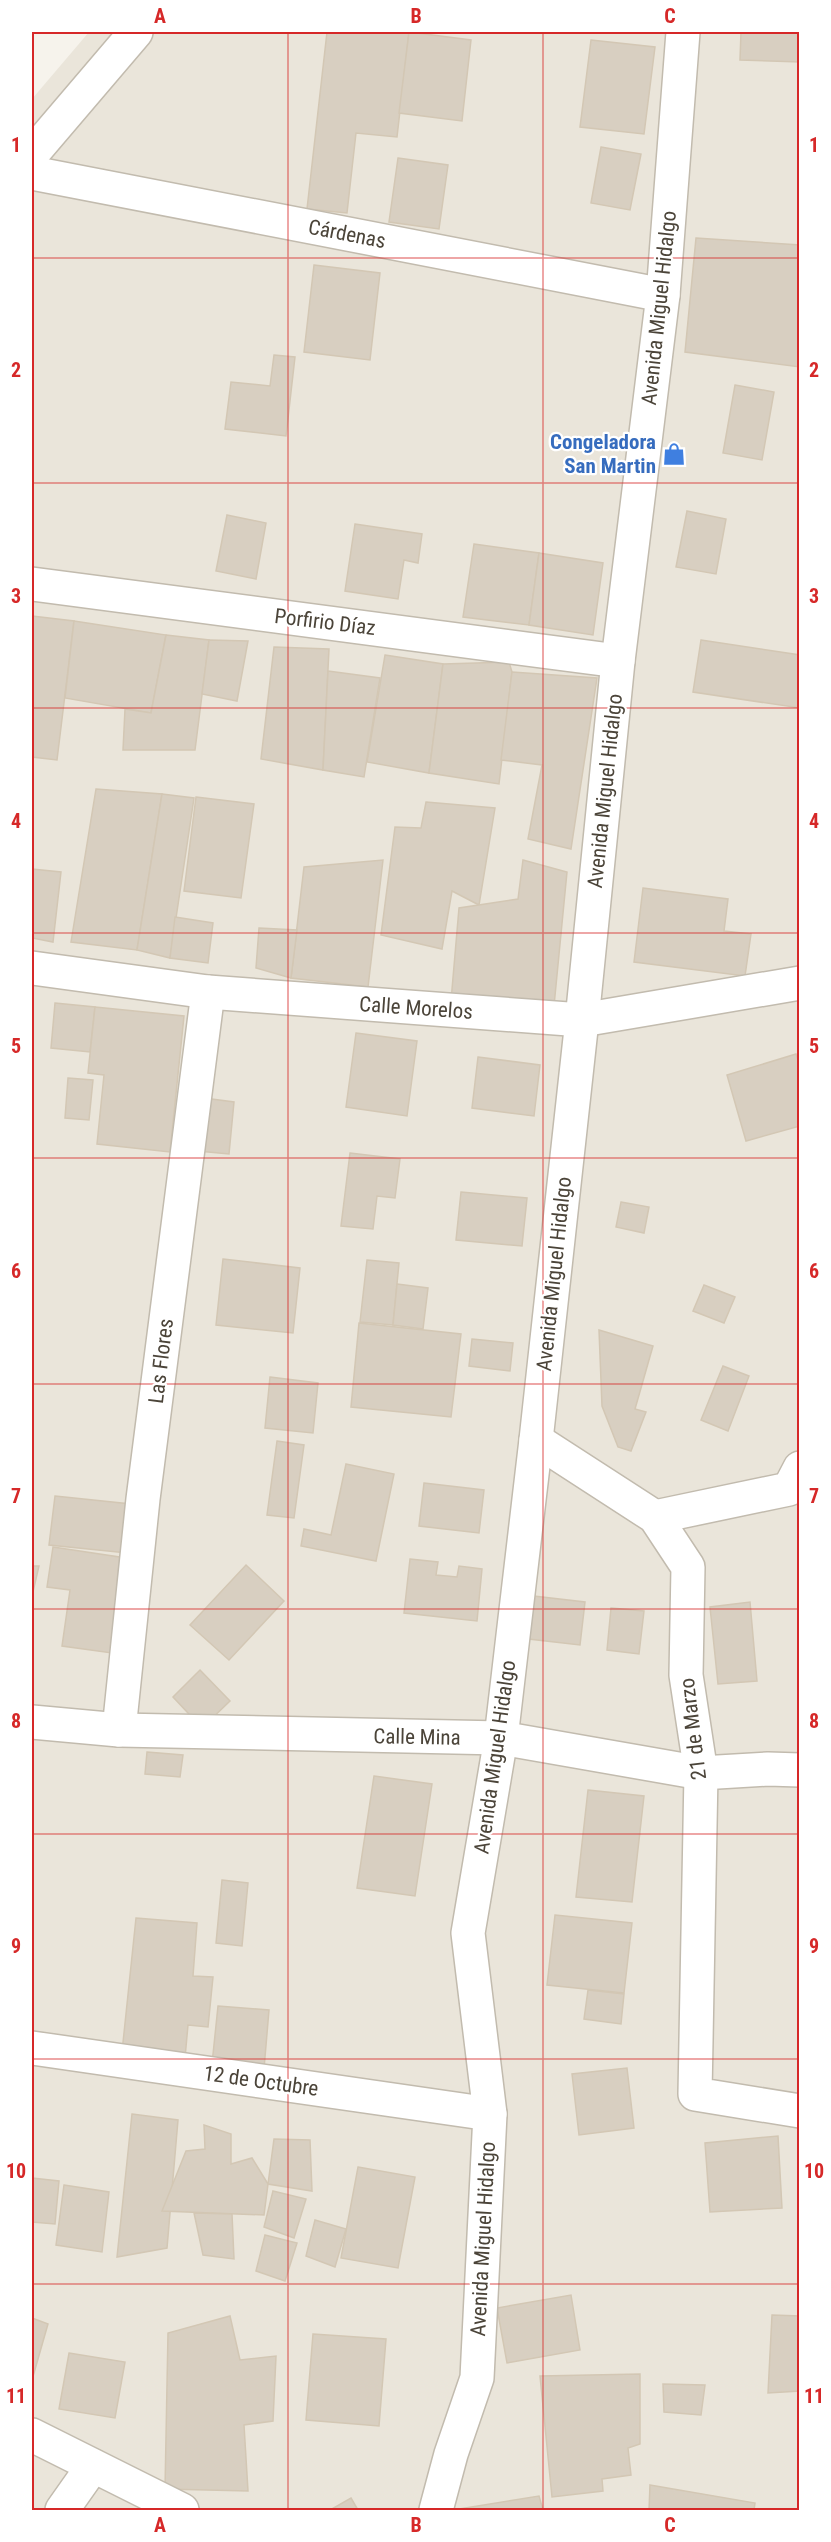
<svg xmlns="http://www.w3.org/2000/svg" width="831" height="2542" font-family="'Roboto Condensed',sans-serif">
	<rect width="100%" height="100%" fill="#f6f3ec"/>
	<!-- residential -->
	<polygon fill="#eae5da" points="89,32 799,32 799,2510 32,2510 32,99"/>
	<!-- building -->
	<g fill="#d8cfc1" stroke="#d3c7b4" stroke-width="1.5">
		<polygon points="327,32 409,32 397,137 356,133 347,213 307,209"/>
		<polygon points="409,32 471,40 462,121 399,113"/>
		<polygon points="741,32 800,32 800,62 740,60"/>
		<polygon points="591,40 655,47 644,134 580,127"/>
		<polygon points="601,147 641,154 630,210 591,203"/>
		<polygon points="398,158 448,165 439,229 389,222"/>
		<polygon points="696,238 800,245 800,367 685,352"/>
		<polygon points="314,265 380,273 370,360 304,352"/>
		<polygon points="274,355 295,357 286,436 225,429 231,382 270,386"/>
		<polygon points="735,385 774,392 762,460 723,453"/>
		<polygon points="687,511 726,519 716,574 676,567"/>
		<polygon points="227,515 266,523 256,579 216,571"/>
		<polygon points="355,524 422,534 418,563 404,560 398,599 345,591"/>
		<polygon points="474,544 539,553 529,625 463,617"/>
		<polygon points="539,553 603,563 593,635 529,625"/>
		<polygon points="32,616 74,621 57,760 32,757"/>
		<polygon points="74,621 166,635 151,713 65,698"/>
		<polygon points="166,635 209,640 195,750 123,750 125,709 151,713"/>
		<polygon points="209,640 248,641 237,701 202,694"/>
		<polygon points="701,640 800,655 800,708 693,692"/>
		<polygon points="274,647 329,649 323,770 261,759"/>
		<polygon points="385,655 443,664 429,773 367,762"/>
		<polygon points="509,662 512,672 499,784 429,773 443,664"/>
		<polygon points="328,671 380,678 364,777 323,770"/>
		<polygon points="512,672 597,678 571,849 528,839 542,765 501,760"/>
		<polygon points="96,789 162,794 137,950 71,942"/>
		<polygon points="162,794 194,798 170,958 137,950"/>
		<polygon points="196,797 254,804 241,898 184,891"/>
		<polygon points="426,802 495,808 479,905 452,891 442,949 381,935 395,827 421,828"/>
		<polygon points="383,860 368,987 291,978 304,867"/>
		<polygon points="523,860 567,872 554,1006 451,1001 459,908 518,899"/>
		<polygon points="32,869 61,872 53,942 32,938"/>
		<polygon points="643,888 728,899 724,931 751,934 745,976 634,962"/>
		<polygon points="175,917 213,923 208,963 170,958"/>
		<polygon points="259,928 297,930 291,978 256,968"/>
		<polygon points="55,1003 95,1007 90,1052 51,1048"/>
		<polygon points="95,1007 184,1016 170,1152 97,1144 104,1075 88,1073"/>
		<polygon points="356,1033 417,1041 407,1116 346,1107"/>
		<polygon points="796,1054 800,1066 800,1126 746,1141 727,1075"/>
		<polygon points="478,1057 540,1065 534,1116 472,1108"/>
		<polygon points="68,1078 93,1080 89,1120 65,1118"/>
		<polygon points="204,1098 234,1102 229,1154 198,1151"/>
		<polygon points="350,1153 400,1159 395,1198 377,1196 373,1229 341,1226"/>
		<polygon points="461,1192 527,1198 522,1246 456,1240"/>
		<polygon points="621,1202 649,1207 644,1233 616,1227"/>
		<polygon points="223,1259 300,1268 293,1333 216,1325"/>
		<polygon points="367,1260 399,1263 393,1325 360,1322"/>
		<polygon points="397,1284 428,1288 423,1329 393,1325"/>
		<polygon points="704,1285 735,1297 724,1323 693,1311"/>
		<polygon points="359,1323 461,1334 451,1417 351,1407"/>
		<polygon points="599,1330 653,1346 635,1409 646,1412 631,1451 618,1447 602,1406"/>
		<polygon points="472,1339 513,1343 510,1371 469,1366"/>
		<polygon points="723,1366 749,1376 728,1431 701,1420"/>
		<polygon points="270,1377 318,1383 313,1433 265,1428"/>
		<polygon points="277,1441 304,1445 294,1518 267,1515"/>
		<polygon points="346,1464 394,1474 376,1561 301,1546 304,1529 331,1535"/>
		<polygon points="424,1483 484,1490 479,1533 419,1526"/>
		<polygon points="55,1496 131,1504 127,1553 49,1545"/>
		<polygon points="53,1547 126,1558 112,1653 62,1646 70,1590 47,1587"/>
		<polygon points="410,1559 438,1562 436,1575 457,1577 459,1566 482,1569 477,1621 404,1613"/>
		<polygon points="246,1565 284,1601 229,1660 190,1625"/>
		<polygon points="32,1566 39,1566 32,1596"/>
		<polygon points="525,1595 585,1602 580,1645 520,1638"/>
		<polygon points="750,1602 757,1681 718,1684 710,1607"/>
		<polygon points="611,1608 644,1611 639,1654 607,1650"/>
		<polygon points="200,1670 230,1701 202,1728 173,1697"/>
		<polygon points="147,1752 183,1755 180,1777 145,1774"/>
		<polygon points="374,1776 432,1784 415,1896 357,1888"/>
		<polygon points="588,1790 644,1796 632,1902 576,1897"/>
		<polygon points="222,1880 248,1883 242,1946 216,1943"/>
		<polygon points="555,1915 632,1923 624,1993 547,1985"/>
		<polygon points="136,1918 197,1923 193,1976 213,1977 208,2027 188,2025 185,2058 122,2052"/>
		<polygon points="588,1990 624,1994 621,2024 584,2019"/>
		<polygon points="218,2006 269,2010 264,2069 212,2064"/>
		<polygon points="627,2068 634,2128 579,2135 572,2074"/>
		<polygon points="132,2114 178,2120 167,2248 117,2257"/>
		<polygon points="204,2125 231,2134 231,2164 252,2158 268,2184 264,2215 162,2211 186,2151 205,2149"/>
		<polygon points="778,2136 782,2208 710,2212 705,2143"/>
		<polygon points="274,2139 310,2140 312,2191 268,2184"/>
		<polygon points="358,2167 415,2177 398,2268 341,2258"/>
		<polygon points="32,2178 59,2181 55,2224 32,2222"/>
		<polygon points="64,2185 109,2192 102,2252 56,2245"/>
		<polygon points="273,2191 306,2199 294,2238 264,2227"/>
		<polygon points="194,2213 232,2214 234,2259 203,2255"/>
		<polygon points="315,2220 346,2229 335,2267 306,2256"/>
		<polygon points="265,2235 297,2243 285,2281 256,2271"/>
		<polygon points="571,2295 580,2350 507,2363 497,2308"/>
		<polygon points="772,2315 800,2316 800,2391 768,2393"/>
		<polygon points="230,2316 240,2360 276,2356 273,2421 244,2425 248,2491 165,2489 168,2333"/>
		<polygon points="32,2318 48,2324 32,2380"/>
		<polygon points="313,2334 386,2339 379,2426 306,2420"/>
		<polygon points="69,2353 125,2362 115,2418 59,2409"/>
		<polygon points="640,2374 640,2444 628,2448 631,2475 602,2479 603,2491 552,2497 540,2376"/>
		<polygon points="663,2384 705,2385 701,2415 664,2412"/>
		<polygon points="650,2485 755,2503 754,2510 649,2510"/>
		<polygon points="539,2496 543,2510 452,2510 453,2510"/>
		<polygon points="351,2498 358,2510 330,2510"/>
	</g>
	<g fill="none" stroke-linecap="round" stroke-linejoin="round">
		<!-- minor casing -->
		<g stroke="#c2bbae" stroke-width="36">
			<g id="minor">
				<polyline points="32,154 136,32"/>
				<polyline points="32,173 663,295"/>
				<polyline points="32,584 618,661"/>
				<polyline points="32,968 208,992 582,1020 800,983"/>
				<polyline points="536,1440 655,1517 688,1567 686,1675 701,1773 695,2094 800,2111"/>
				<polyline points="655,1517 789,1489 800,1468"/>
				<polyline points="32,1722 119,1730 501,1738 701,1773 768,1769 800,1770"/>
				<polyline points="119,1730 143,1499 208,992"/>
				<polyline points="32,2048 490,2114"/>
				<polyline points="32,2435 182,2510"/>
				<polyline points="62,2510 93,2466"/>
				<polyline points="436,2510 451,2454 477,2378 490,2114 468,1933 501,1738 536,1440 582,1020 618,661 663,295 683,32"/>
			</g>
		</g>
		<!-- minor -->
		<use href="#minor" stroke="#fff" stroke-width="33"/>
	</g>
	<!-- grid -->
	<path fill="none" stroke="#d62828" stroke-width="1.5" stroke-opacity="0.55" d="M288,32V2510M543,32V2510M32,258H800M32,483H800M32,708H800M32,933H800M32,1158H800M32,1384H800M32,1609H800M32,1834H800M32,2059H800M32,2284H800"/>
	<!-- icons -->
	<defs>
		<g id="shop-bare" transform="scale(1.8)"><path d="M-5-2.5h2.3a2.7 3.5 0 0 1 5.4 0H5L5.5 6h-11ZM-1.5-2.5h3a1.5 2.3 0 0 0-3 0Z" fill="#3f7fe0" stroke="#fff" stroke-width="2.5" paint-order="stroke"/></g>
	</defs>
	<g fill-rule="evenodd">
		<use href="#shop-bare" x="674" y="454"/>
	</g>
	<g text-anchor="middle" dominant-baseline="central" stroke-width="4.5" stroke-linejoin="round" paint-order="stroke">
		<!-- street labels -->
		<g font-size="21" fill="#4b4439" stroke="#fff">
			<text transform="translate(347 234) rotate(11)">Cárdenas</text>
			<text transform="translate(659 308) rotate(-84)">Avenida Miguel Hidalgo</text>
			<text transform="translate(325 622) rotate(7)">Porfirio Díaz</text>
			<text transform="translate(605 791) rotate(-84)">Avenida Miguel Hidalgo</text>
			<text transform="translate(416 1008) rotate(4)">Calle Morelos</text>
			<text transform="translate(554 1274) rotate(-84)">Avenida Miguel Hidalgo</text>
			<text transform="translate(161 1361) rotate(-83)">Las Flores</text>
			<text transform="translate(693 1729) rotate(-97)">21 de Marzo</text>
			<text transform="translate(417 1737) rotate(1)">Calle Mina</text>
			<text transform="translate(495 1757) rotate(-82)">Avenida Miguel Hidalgo</text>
			<text transform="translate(261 2081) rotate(8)">12 de Octubre</text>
			<text transform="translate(483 2239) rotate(-87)">Avenida Miguel Hidalgo</text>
		</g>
		<!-- shop labels -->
		<g font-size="21" font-weight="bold" fill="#366cbe" stroke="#fff" text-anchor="end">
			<text x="656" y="442">Congeladora<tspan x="656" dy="24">San Martin</tspan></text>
		</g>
	</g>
	<!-- border -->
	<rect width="831" height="2542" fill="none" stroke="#ffffff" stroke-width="66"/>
	<rect x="33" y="33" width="765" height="2476" fill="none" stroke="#d62828" stroke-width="2"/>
	<g font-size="20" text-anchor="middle" font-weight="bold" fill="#d62828">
		<text x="160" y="23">A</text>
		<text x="416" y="23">B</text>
		<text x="670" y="23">C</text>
		<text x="16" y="152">1</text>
		<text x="814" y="152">1</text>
		<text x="16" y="377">2</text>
		<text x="814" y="377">2</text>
		<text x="16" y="603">3</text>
		<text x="814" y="603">3</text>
		<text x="16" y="828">4</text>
		<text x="814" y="828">4</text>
		<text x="16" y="1053">5</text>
		<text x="814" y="1053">5</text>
		<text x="16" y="1278">6</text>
		<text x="814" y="1278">6</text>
		<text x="16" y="1503">7</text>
		<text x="814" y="1503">7</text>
		<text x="16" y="1728">8</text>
		<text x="814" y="1728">8</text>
		<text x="16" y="1953">9</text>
		<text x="814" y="1953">9</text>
		<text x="16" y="2178">10</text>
		<text x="814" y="2178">10</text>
		<text x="16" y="2403">11</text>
		<text x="814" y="2403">11</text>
		<text x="160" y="2532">A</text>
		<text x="416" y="2532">B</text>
		<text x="670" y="2532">C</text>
	</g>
</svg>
